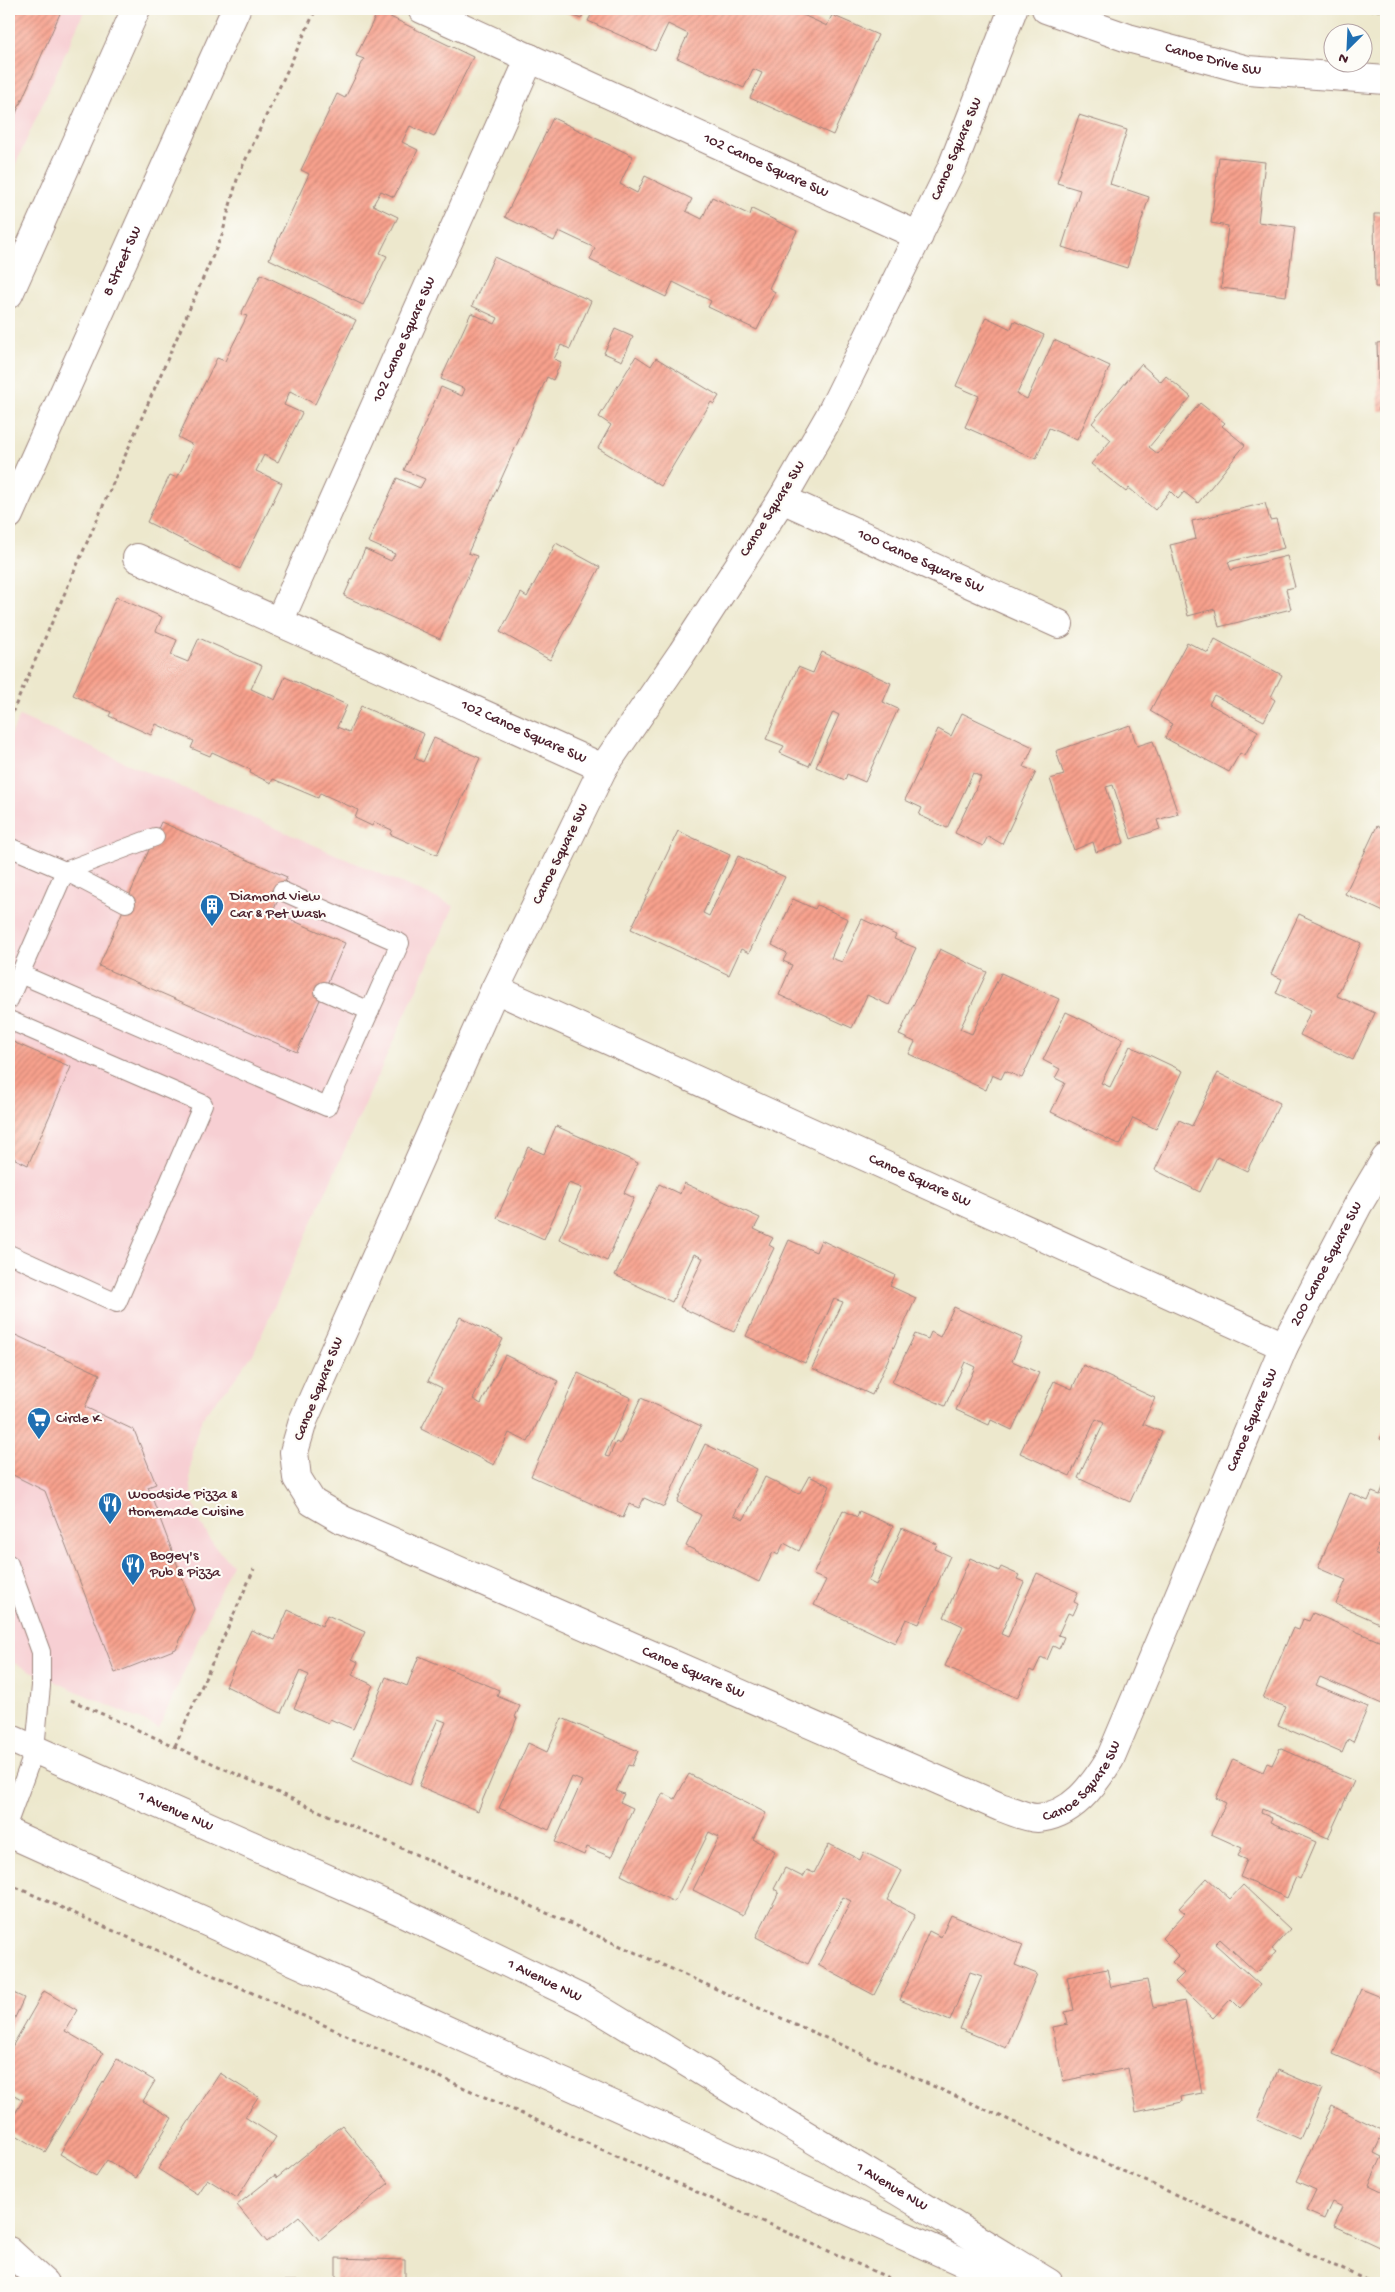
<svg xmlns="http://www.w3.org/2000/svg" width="1395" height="2292" font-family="'Gochi Hand',sans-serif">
	<defs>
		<pattern id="building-hatch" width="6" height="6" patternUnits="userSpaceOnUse" patternTransform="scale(1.25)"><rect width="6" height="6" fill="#f8a18d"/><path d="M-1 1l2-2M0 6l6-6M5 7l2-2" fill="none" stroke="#cb8373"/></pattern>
	</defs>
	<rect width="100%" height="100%" fill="#fdfcf7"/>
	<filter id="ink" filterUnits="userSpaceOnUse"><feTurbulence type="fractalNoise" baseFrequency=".02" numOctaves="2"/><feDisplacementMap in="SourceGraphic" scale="10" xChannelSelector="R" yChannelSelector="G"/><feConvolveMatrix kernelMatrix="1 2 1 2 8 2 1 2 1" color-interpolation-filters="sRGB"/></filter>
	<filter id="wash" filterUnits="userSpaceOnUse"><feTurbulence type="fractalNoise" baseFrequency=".0096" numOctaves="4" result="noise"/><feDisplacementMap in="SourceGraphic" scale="20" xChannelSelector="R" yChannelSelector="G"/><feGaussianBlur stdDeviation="1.12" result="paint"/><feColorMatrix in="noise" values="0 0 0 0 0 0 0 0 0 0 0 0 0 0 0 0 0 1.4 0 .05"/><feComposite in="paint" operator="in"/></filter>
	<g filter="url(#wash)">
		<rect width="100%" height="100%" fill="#ede8cd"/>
		<!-- built -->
		<g fill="#f7cfd3">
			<polygon points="9,9 85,9 9,179"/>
			<polygon points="19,716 454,906 253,1354 231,1384 206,1412 199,1426 192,1452 190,1477 192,1499 201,1524 215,1547 232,1564 159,1728 9,1661 9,740"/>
		</g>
		<g id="blocks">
			<!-- building -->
			<g fill="url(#building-hatch)">
				<polygon points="9,9 62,9 9,129"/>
				<polygon points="558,9 586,9 581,19"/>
				<polygon points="594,9 790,9 827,26 832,15 878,35 833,135 750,98 762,73 753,69 744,88 677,58 688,34 668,24 655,51 588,21"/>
				<polygon points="378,11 473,57 434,137 410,126 402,142 418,150 394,197 381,191 373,205 398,217 380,253 387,256 363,305 269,259 309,174 301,170 337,94 345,98 364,59 356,56"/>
				<polygon points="1079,115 1127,130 1110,184 1149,197 1127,268 1062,247 1080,190 1057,183"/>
				<polygon points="553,118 633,156 620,184 637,193 645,176 692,199 686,211 702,219 712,197 750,215 752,209 797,231 769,288 775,292 757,330 708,307 711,301 673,282 666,297 590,260 595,248 559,231 554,241 505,217"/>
				<polygon points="1219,157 1265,162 1258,222 1295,227 1286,296 1221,288 1228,226 1211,223"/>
				<polygon points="1374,214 1386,214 1386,287 1375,287"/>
				<polygon points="494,257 591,301 570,349 561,345 554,359 561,362 553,380 547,377 468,553 477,556 440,639 344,596 365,549 391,561 395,554 368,542 397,478 420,488 425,479 404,470 441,387 462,396 465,389 441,379 471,313 495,324 498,318 472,306"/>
				<polygon points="261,274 356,320 315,404 290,391 284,405 302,413 278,462 264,455 256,471 282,483 240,569 147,522 170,475 177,478 193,445 178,437 217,358 225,361 247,316 241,314"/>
				<polygon points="986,317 1011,329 1014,321 1044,335 1017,394 1027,399 1054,340 1110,366 1077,440 1049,428 1036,459 965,427 979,396 956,386"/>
				<polygon points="615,329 633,337 622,361 604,353"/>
				<polygon points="1386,342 1386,411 1379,411 1377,343"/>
				<polygon points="636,356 651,366 656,358 719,396 714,404 711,402 661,486 598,448 611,425 599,417"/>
				<polygon points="1141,364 1161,382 1166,376 1191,397 1149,447 1158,454 1200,403 1225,423 1222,426 1245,445 1198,503 1184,492 1178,499 1170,491 1155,510 1129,488 1126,492 1091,464 1111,440 1092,423"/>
				<polygon points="1265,503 1270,520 1276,519 1284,548 1228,562 1231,570 1287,556 1295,587 1286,589 1291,609 1219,627 1215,609 1188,616 1170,545 1196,539 1192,521"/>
				<polygon points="556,543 600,567 550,660 500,632 521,593 527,597"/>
				<polygon points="116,597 162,617 156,631 177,640 171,655 188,662 199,638 262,666 251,689 275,700 285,677 347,705 337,727 349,732 361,706 424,734 414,758 423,762 434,738 480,758 437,855 390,834 392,830 374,822 372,826 355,818 358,810 320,793 318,798 273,779 271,783 250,773 251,770 212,752 210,756 191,748 194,741 156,724 151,735 109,716 111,712 73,695"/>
				<polygon points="1215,639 1282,675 1271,697 1275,700 1264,721 1214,695 1209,704 1258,731 1245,756 1240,753 1229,772 1165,738 1172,724 1150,711 1187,642 1208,653"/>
				<polygon points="822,652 891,683 883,702 898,709 865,782 847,774 845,780 816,767 839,715 833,712 809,766 780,753 784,746 766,739 798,667 813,673"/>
				<polygon points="962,713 1033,747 1024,767 1036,772 1002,844 988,836 983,846 955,833 981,777 973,773 947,828 919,815 922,808 905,800 938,729 951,736"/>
				<polygon points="1130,725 1137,746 1153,741 1178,814 1157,820 1160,829 1131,839 1113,785 1106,787 1124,843 1096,852 1093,842 1074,850 1050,779 1064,775 1056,751"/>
				<polygon points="161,822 287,877 273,912 345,943 297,1052 99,966"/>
				<polygon points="1377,826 1386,830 1386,913 1345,894"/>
				<polygon points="678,831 730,855 703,913 709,916 738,856 785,877 749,953 741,949 729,975 631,929"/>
				<polygon points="793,899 815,909 817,905 848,919 831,958 842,962 862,919 896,935 894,939 916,948 889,1005 867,995 852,1028 779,995 792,965 783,961 787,953 772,945"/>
				<polygon points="1299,914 1361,943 1337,996 1375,1013 1353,1060 1300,1035 1311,1010 1276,993 1282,979 1271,974"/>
				<polygon points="940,949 987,972 960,1029 972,1034 1001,973 1059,999 1022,1078 1005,1071 1001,1079 992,1075 986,1090 909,1054 915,1042 899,1035"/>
				<polygon points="1066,1012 1123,1039 1101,1083 1110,1087 1130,1046 1183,1071 1156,1129 1133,1118 1120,1145 1051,1112 1065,1083 1055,1078 1060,1069 1043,1060"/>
				<polygon points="13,1042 71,1067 28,1165 9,1156 9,1052"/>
				<polygon points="1218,1073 1280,1103 1247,1171 1217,1157 1200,1192 1155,1170 1179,1120 1192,1126"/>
				<polygon points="556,1126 638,1163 624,1193 634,1198 607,1261 559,1239 582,1188 569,1183 544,1239 497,1218 528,1147 544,1154"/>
				<polygon points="684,1183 760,1218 754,1229 773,1238 769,1245 774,1248 734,1332 680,1307 703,1258 694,1254 672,1302 615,1275 659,1184 680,1194"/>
				<polygon points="789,1240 816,1252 821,1240 895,1275 890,1286 916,1298 872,1395 812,1368 843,1302 834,1299 805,1363 746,1336"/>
				<polygon points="954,1307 1022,1338 1012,1361 1039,1373 1012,1430 991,1420 989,1425 956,1410 975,1367 965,1362 945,1406 892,1382 915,1334 928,1339 931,1332 940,1337"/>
				<polygon points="460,1317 503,1339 473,1399 481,1404 505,1355 558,1381 528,1442 509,1433 494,1465 421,1429 442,1388 428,1381"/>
				<polygon points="9,1332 100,1374 85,1407 134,1430 156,1484 148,1487 194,1609 176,1649 115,1673 45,1491 9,1473"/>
				<polygon points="1083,1365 1155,1398 1143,1424 1162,1432 1130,1502 1078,1478 1104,1423 1096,1419 1070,1476 1020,1453 1054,1381 1072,1389"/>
				<polygon points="578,1373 631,1398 605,1456 609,1457 616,1442 620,1444 641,1398 701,1426 664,1507 644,1498 639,1508 629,1504 623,1518 531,1476"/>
				<polygon points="1386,1425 1386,1442 1380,1439"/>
				<polygon points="705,1444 757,1469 734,1515 744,1519 765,1477 799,1494 809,1476 830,1486 799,1551 784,1543 778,1555 773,1552 759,1582 686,1546 701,1515 677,1502"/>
				<polygon points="1386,1480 1386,1546 1380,1543 1375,1554 1386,1559 1386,1626 1336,1604 1346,1580 1318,1568 1350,1493 1368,1501 1372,1492 1380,1495"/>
				<polygon points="843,1510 857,1517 859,1511 893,1526 868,1581 876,1585 902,1528 937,1544 935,1549 950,1556 919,1624 906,1619 895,1643 814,1605 826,1580 813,1575"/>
				<polygon points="970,1558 999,1571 1001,1567 1019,1575 1017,1579 1024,1582 1001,1634 1008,1637 1037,1573 1078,1592 1074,1602 1078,1604 1073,1615 1068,1613 1058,1635 1064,1637 1059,1649 1053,1646 1047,1660 1041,1657 1034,1672 1030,1670 1017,1698 945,1666 963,1626 944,1617"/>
				<polygon points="288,1610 322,1626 327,1615 365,1632 352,1659 358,1662 352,1675 373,1685 353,1729 330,1719 328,1723 294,1708 309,1675 300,1671 281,1713 226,1686 251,1630 275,1640"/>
				<polygon points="1313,1613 1386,1644 1386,1694 1382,1704 1320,1677 1316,1685 1368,1707 1353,1742 1348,1739 1342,1753 1278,1725 1286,1707 1263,1698 1293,1628 1299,1630 1303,1619 1309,1621"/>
				<polygon points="419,1656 499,1690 497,1696 520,1706 515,1717 517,1718 478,1811 419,1786 446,1722 438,1719 410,1784 352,1758 386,1677 407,1686"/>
				<polygon points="562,1718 638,1751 632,1766 628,1765 616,1791 624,1794 620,1802 633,1808 611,1857 587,1847 584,1855 555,1842 582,1781 572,1777 549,1830 499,1808 528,1743 547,1752"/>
				<polygon points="1280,1748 1354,1781 1328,1838 1262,1809 1261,1813 1272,1818 1270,1822 1316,1842 1300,1879 1296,1877 1287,1898 1240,1877 1247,1860 1238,1856 1242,1848 1211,1834 1226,1803 1216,1798 1233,1759 1263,1772 1267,1763 1272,1765"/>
				<polygon points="689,1774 766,1813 753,1839 775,1851 743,1915 693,1890 719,1837 709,1832 674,1902 621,1875 663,1793 675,1799"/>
				<polygon points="829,1844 860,1860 864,1852 902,1871 887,1900 915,1915 874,1995 818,1965 851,1901 843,1897 808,1964 756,1937 779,1892 774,1889 785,1868 803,1877 807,1870 814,1873"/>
				<polygon points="1207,1878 1230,1899 1243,1885 1290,1929 1272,1949 1276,1952 1257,1973 1220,1939 1215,1944 1260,1985 1240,2008 1231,1999 1213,2018 1175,1982 1184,1973 1172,1962 1179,1955 1162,1938 1185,1913 1179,1908"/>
				<polygon points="951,1915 1023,1945 1015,1965 1037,1974 1006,2048 960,2029 982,1976 970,1972 950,2021 900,2000 929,1931 941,1937"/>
				<polygon points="1107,1969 1111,1987 1147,1980 1153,2007 1185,2001 1202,2093 1181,2097 1182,2102 1136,2112 1128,2068 1063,2081 1053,2027 1068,2024 1065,2012 1074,2010 1067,1977"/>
				<polygon points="1361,1989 1386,1999 1386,2078 1333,2054"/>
				<polygon points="9,1991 24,1998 9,2031"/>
				<polygon points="44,1991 77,2010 65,2031 103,2053 45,2152 9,2131 9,2124 23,2100 9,2092 9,2052"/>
				<polygon points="117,2059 155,2081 143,2101 172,2118 136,2178 107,2160 96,2176 60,2154"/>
				<polygon points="1278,2070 1322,2089 1300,2139 1257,2120"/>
				<polygon points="220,2073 258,2097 245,2117 276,2137 237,2198 207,2179 197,2194 158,2169"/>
				<polygon points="1332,2106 1384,2131 1374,2153 1382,2157 1369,2185 1386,2193 1386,2231 1379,2247 1334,2226 1343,2207 1332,2202 1324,2219 1306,2211 1316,2190 1296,2181"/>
				<polygon points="342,2125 389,2183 319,2240 299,2216 267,2242 237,2205 275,2175 277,2178"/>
				<polygon points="336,2258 405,2260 405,2283 284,2283 284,2281 336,2281"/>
			</g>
		</g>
	</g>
	<g filter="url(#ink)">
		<use href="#blocks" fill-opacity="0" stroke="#9c847c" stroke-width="1"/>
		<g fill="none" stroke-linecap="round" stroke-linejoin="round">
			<!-- lane casing -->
			<g stroke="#9c847c" stroke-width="20">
				<g id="lane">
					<polyline points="155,837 65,871 20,974 327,1107 400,943 282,891"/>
					<polyline points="9,847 65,871 126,903"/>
					<polyline points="324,991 370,1011"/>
					<polyline points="9,1000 20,974"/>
					<polyline points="9,1020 203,1104 117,1303 9,1254"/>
					<polyline points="9,1564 41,1652 41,1686 35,1749 9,1820"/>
				</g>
			</g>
			<!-- street casing -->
			<g stroke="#9c847c" stroke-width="30">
				<g id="street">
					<path id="s1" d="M422,9L919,236"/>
					<path id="s2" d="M1013,9L952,167L829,417L782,499L682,653L603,768L495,989L303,1421L294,1452L297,1478L312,1502L343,1520L1000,1807C1010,1810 1026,1818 1037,1818C1072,1816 1093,1786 1110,1759L1284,1346L1358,1205L1386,1158"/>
					<path id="s3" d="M1046,9L1128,38L1248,70L1386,80"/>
					<path id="s4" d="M782,499L1059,624"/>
					<path id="s5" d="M137,558L603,768"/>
					<path id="s6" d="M279,622L530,58"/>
					<path id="s7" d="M495,989L1284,1346"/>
					<polyline points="9,2251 44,2283"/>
				</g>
			</g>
			<!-- secondary casing -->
			<g stroke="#9c847c" stroke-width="30">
				<g id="secondary">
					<polyline points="9,294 136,9"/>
					<path id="s8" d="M9,515L236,9"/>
					<path id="s9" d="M9,1738L398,1910L586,2001L1049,2283"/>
					<polyline points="9,1833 1009,2283"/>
				</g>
			</g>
			<!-- path -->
			<g stroke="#9c847c" stroke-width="3" stroke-dasharray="4 4" stroke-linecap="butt">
				<polyline points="1361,9 1386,11"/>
				<polyline points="9,720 222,235 238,176 316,9"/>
				<polyline points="71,1700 1373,2283"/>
				<polyline points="175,1746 254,1569"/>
				<polyline points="9,1884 900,2283"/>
			</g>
			<!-- lane -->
			<use href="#lane" stroke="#fff" stroke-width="18"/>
			<!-- street -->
			<use href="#street" stroke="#fff" stroke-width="28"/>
			<!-- secondary -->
			<use href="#secondary" stroke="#fff" stroke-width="28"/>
		</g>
	</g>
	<!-- icons -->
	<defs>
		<g id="building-pin" transform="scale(1.25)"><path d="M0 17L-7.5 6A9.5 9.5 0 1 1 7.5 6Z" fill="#1f6fb2" stroke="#fdfcf7"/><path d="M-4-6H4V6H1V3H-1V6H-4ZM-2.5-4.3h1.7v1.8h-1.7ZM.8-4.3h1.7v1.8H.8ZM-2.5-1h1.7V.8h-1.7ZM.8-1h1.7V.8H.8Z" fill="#fff"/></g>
		<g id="supermarket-pin" transform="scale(1.25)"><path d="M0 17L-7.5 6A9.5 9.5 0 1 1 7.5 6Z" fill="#1f6fb2" stroke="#fdfcf7"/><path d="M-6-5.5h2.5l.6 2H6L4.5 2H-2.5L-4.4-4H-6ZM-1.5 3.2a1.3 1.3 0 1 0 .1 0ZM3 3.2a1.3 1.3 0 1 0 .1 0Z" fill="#fff"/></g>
		<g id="restaurant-pin" transform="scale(1.25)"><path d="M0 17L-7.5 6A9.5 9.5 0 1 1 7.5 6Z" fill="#1f6fb2" stroke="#fdfcf7"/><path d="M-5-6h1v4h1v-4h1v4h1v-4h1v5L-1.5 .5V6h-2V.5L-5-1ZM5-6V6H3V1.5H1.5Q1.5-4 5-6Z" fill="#fff"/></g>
	</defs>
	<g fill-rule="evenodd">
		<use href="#building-pin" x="212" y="906"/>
		<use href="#supermarket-pin" x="39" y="1419"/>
		<use href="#restaurant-pin" x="110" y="1504"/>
		<use href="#restaurant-pin" x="133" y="1565"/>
	</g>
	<g text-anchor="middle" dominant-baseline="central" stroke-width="4.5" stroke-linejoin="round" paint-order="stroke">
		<!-- street labels -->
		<g font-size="15" fill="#4a1f2b" stroke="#fdfcf7">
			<text stroke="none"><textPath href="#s3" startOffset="175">Canoe Drive SW</textPath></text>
			<text transform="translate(957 149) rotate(-67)">Canoe Square SW</text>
			<text stroke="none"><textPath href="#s1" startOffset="378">102 Canoe Square SW</textPath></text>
			<text stroke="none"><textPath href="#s8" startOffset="278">8 Street SW</textPath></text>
			<text stroke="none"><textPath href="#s6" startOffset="309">102 Canoe Square SW</textPath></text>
			<text transform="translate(773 509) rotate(-58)">Canoe Square SW</text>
			<text stroke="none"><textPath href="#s4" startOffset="152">100 Canoe Square SW</textPath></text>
			<text stroke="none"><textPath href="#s5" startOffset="424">102 Canoe Square SW</textPath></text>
			<text transform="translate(561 854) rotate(-64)">Canoe Square SW</text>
			<text stroke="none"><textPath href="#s7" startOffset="466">Canoe Square SW</textPath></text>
			<text stroke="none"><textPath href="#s2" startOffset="3101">200 Canoe Square SW</textPath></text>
			<text transform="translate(319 1389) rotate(-68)">Canoe Square SW</text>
			<text stroke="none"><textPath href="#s2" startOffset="2928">Canoe Square SW</textPath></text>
			<text stroke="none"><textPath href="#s2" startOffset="2089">Canoe Square SW</textPath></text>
			<text stroke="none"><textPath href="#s2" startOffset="2524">Canoe Square SW</textPath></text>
			<text stroke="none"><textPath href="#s9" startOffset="182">1 Avenue NW</textPath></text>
			<text stroke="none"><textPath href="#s9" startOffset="588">1 Avenue NW</textPath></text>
			<text stroke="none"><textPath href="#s9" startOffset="992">1 Avenue NW</textPath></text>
		</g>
		<!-- poi labels -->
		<g font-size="15" fill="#4a1f2b" stroke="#fdfcf7" text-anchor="start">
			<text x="230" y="897">Diamond View<tspan x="230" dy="17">Car &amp; Pet Wash</tspan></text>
			<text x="56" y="1419">Circle K</text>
			<text x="128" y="1495">Woodside Pizza &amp;<tspan x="128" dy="17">Homemade Cuisine</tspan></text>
			<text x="150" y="1556">Bogey's<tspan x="150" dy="17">Pub &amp; Pizza</tspan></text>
		</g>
	</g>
	<!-- margin -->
	<rect width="1395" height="2292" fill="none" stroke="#fdfcf7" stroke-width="30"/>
	<!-- north arrow -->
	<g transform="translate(1348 48) rotate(204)"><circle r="24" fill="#fdfcf7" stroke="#b5a4a5"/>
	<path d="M0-4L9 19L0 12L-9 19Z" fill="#1f6fb2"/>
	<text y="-8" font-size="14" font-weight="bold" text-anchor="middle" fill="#4a1f2b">N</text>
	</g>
</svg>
